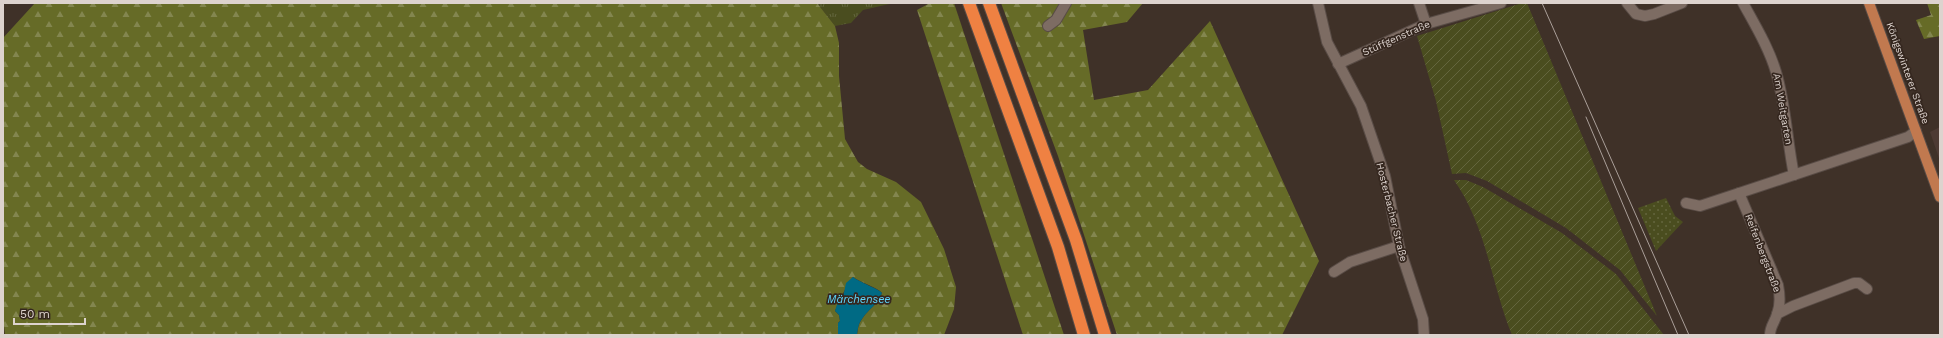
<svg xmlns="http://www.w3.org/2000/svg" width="1943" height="338" font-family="'Work Sans',sans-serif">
	<defs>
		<pattern id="grass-tufts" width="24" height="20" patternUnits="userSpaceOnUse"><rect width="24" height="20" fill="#4a4d1f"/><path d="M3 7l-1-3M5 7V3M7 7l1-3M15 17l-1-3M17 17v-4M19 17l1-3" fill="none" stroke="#64663e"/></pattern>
		<pattern id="forest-firs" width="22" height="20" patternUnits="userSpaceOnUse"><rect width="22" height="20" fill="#666b27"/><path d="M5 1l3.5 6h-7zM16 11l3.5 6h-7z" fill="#83864f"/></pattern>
		<pattern id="park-dots" width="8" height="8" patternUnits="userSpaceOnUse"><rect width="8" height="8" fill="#4a4d1f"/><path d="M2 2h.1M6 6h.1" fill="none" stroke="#64663e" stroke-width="1.8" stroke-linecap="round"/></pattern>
		<pattern id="garden-furrows" width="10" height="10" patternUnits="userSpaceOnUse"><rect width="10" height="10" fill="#4a4d1f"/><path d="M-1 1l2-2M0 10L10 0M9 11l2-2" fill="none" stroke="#64663e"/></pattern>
	</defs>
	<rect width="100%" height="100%" fill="#3f3128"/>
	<!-- education -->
	<polygon fill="#4d3a33" points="1940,127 1940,161 1930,132"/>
	<!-- grass -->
	<polygon fill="url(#grass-tufts)" points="817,3 894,3 863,10 851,23 835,26"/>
	<!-- forest -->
	<g fill="url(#forest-firs)">
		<path d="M35,3H817L835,26L839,43V76L845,139L858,162L867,169L896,182L921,202L944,249L956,287L954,309L944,335H857C858,329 858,324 862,319C869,308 877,306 882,293C878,288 860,282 853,277C845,288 840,299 835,311L839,315L840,321L838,323V335H5L3,316V38Z"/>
		<polygon points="930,3 954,3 1064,335 1023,335 917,10"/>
		<polygon points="1001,3 1143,3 1127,22 1083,30 1094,100 1148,90 1210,21 1319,261 1282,335 1117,335 1058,156"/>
		<polygon points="1927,3 1940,3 1940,36 1924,39 1916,20 1931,15"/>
	</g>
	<!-- park -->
	<polygon fill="url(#park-dots)" points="1666,198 1675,216 1683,222 1656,251 1638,208"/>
	<!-- garden -->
	<g fill="url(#garden-furrows)">
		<polygon points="1522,3 1527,3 1657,316 1620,270 1566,228 1487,181 1466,173 1452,174 1436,101 1417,36"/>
		<path d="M1454,180H1466L1483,187L1562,233L1616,274L1664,335H1512C1491,284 1487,227 1454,180Z"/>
	</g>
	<!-- water -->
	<path fill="#006a84" d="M853,277C859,282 879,289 882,293C877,306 869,308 862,319C858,324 858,329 857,335H838V323L840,321L839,315L835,311L838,301L843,297L846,283Z"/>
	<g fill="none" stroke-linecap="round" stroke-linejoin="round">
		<!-- minor casing -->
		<g stroke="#594c46" stroke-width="12">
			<g id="minor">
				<polyline points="1318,3 1327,42 1361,106 1385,176 1399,246 1423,319 1424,335"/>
				<polyline points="1419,3 1426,24"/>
				<polyline points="1627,3 1636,14 1645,16 1654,14 1682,3"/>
				<path d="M1743,3C1755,25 1769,48 1776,72C1786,105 1787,141 1794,175"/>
				<polyline points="1048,26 1056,20 1066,3"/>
				<polyline points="1338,64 1426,24 1501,3"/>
				<path d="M1739,193L1778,285C1780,295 1781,304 1777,314C1775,322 1770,326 1770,335"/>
				<polyline points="1686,203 1700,206 1908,137 1916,131"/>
				<polyline points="1334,272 1350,262 1399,246"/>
				<polyline points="1777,314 1793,306 1854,283 1859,283 1867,289"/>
			</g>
		</g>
		<!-- major casing -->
		<g stroke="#594c46" stroke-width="12">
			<polyline id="major" points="1869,3 1940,197"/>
		</g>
		<!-- highway casing -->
		<g stroke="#594c46" stroke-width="14">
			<g id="highway">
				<polyline points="969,3 1058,247 1084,335"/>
				<polyline points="989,3 1076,240 1105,335"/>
			</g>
		</g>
		<!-- minor -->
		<use href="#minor" stroke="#7d6c63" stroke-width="10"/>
		<!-- major -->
		<use href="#major" stroke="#c1794f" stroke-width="10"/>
		<!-- highway -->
		<use href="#highway" stroke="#ef8142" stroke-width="12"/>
		<!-- tram -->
		<g stroke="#aa9f99" stroke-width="1">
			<polyline points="1542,3 1689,335"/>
			<polyline points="1586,117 1678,335"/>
		</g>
	</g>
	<g text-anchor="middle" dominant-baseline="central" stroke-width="3.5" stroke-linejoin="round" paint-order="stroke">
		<!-- street labels -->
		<g font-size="10" fill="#ddd3ce" stroke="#35271f">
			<text transform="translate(1396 38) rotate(-24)">Stüffgenstraße</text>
			<text transform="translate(1908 73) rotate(70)">Königswinterer Straße</text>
			<text transform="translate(1783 109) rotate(80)">Am Weitgarten</text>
			<text transform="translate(1392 212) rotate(76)">Hosterbacher Straße</text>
			<text transform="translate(1763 253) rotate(69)">Reifenbergstraße</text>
		</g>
		<!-- water labels -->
		<g font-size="11" font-style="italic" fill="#5ed8fe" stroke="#35271f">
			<text x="859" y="299">Märchensee</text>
		</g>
	</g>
	<!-- border -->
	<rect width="1943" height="338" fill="none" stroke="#ddd3ce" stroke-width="8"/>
	<!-- scale -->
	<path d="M14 318v6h71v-6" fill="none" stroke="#ddd3ce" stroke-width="2"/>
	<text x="20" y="318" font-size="12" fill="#ddd3ce" stroke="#35271f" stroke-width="3" paint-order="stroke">50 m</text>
</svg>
